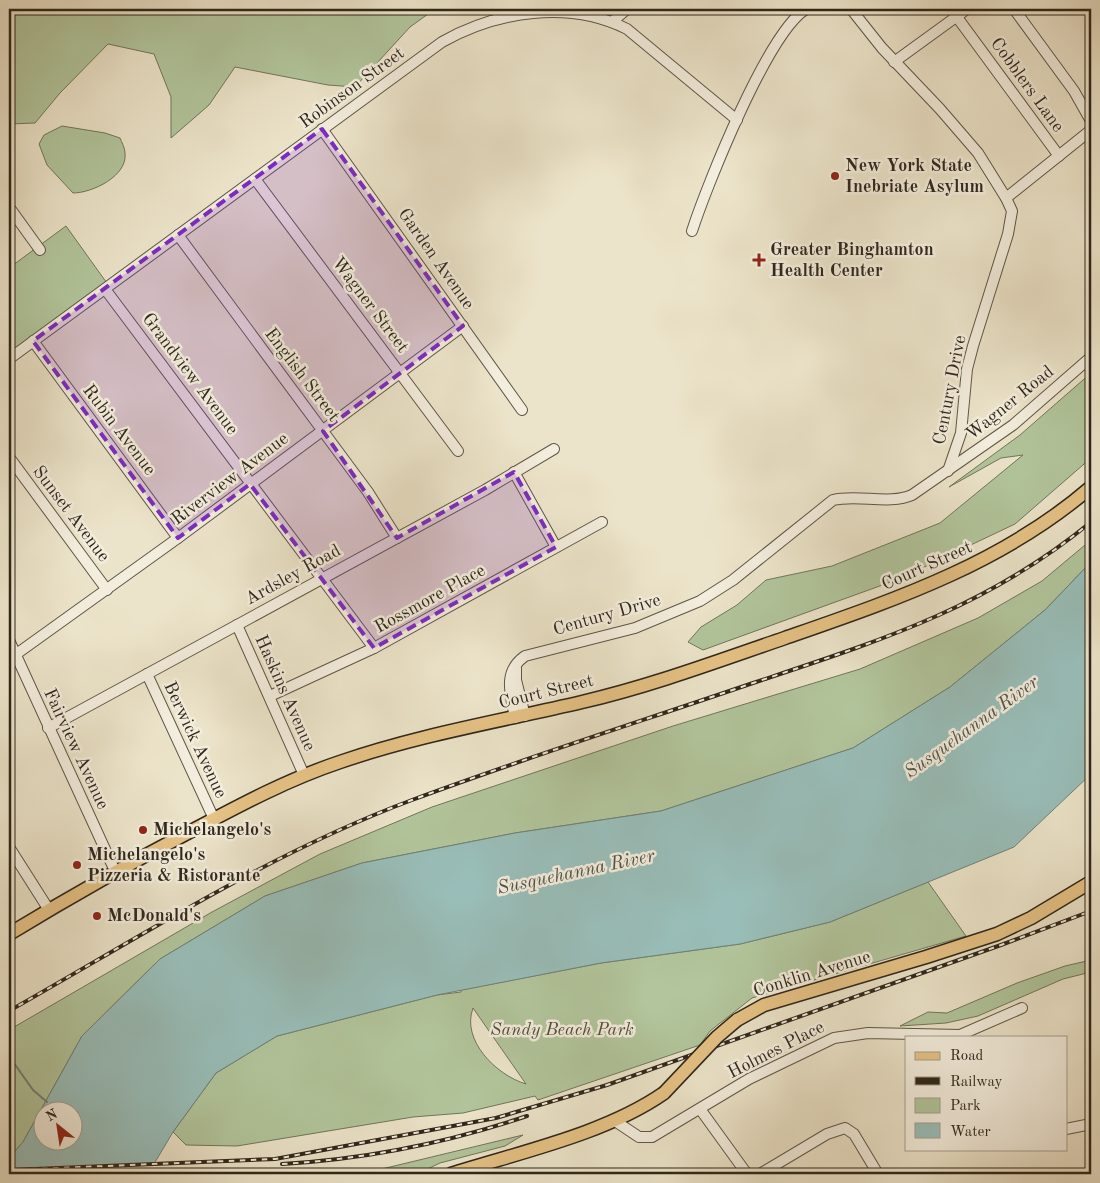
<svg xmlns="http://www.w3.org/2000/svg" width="1100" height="1183" font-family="'Old Standard TT',serif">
	<rect width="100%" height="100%" fill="#ece4ca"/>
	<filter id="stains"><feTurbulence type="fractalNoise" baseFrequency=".004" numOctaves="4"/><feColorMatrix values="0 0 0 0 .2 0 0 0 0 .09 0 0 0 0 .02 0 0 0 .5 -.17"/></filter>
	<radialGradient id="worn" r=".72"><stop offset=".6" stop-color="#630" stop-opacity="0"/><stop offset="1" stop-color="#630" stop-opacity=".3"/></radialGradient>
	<!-- green -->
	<g fill="#b2c59c" stroke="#70765c" fill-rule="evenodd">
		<polygon points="9,9 435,9 410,27 355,87 328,85 235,67 209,105 171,138 171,97 154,54 108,44 60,93 35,123 9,124"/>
		<path d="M62,126L105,133L120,138C122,143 125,148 125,153C128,176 92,193 73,193L47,165L39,144L44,135Z"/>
		<polygon points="66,226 109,286 9,359 9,268"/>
		<polygon points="1091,373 1091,458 1015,524 899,579 703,650 688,642 701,627 737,605 766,580 832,566 940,523 1023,455 1001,458 949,487 1020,435"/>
		<polygon points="1091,540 1091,562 1045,610 950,687 853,748 661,811 515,833 362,863 265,896 160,959 82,1036 23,1142 9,1158 9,1030 212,912 320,854 432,807 673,726 860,669 978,618 1042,581"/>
		<path d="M928,882L966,936L752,998L710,1031L700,1045L538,1100L535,1096L463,1113L413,1117L237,1146L186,1145L173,1132L216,1073L277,1036L437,995L461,992V990L601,963L740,944L830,922ZM473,1008L526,1084C496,1075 461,1040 473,1008Z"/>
		<polygon points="1091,960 1091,972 1063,979 978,1016 946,1023 900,1026 928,1012 947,1013 1017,983 1065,966"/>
		<polygon points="523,1135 505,1146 440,1163 417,1174 361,1174"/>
	</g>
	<!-- water -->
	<path fill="#99beb9" stroke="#6f827a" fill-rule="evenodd" d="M1091,562V774L1014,847L830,922L740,944L601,963L437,995L277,1036L216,1073L173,1132L148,1174H9V1158L23,1142L82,1036L160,959L265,896L362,863L515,833L661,811L853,748L950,687L1045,610ZM42,1110H72V1140H42Z"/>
	<!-- pier -->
	<polygon fill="#ece4ca" points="158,1162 151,1174 9,1174 9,1168"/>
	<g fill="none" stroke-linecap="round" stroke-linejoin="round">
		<!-- stream -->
		<polyline stroke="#6f827a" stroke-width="2" points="9,1056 33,1090 47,1102"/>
		<!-- minor casing -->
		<g stroke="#5e5647" stroke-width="12">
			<g id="minor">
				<polyline points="851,9 882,48 940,109 978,153 1006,198 1012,211 1008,234 973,346 967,369 961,433 948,471"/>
				<polyline points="951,9 1059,156"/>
				<polyline points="1014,9 1074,91 1091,121"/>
				<polyline points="613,21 627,9"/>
				<polyline points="894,62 967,9"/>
				<polyline points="322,129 522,410"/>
				<polyline points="255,179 458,451"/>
				<polyline points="1006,198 1091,130"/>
				<polyline points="9,207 40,250"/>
				<path d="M692,231C707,185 768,32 806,9"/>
				<polyline points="178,235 368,492 397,538"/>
				<polyline points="105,289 374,648"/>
				<polyline points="33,341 178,538"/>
				<path d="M9,359L442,42C497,11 569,0 627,29L737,120"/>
				<polyline points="9,457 107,590"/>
				<polyline points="514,472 556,547"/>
				<polyline points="237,625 304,775"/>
				<polyline points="9,640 115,871"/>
				<polyline points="15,655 178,538 463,326"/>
				<polyline points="516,668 516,680 525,716"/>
				<polyline points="147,674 214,819"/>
				<polyline points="270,696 374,648 602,522"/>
				<path d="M515,718C511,695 502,672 525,656L635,628L700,601L733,580L833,500C857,494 890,505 912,495L1013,425L1091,357"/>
				<polyline points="48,728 485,490 554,449"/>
				<polyline points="9,847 49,910"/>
				<polyline points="700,1109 747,1174"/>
				<polyline points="615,1121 639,1137 652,1137 749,1079 834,1038 868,1033 960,1035 1022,1008"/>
				<polyline points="1066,1129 1091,1124"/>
				<polyline points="481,1165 486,1174"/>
				<polyline points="760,1174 827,1134 845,1128 854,1134 878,1174"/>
			</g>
		</g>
		<!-- major casing -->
		<g stroke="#2f271b" stroke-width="15">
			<g id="major">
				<path d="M9,934C70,897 132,862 195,829C242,804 289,779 340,762C418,735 501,721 582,702C651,686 718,661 785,638C894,600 1002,564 1091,487"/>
				<polyline points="737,1020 764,1005 926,957 997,934 1031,918 1091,882"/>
				<path d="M451,1174C520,1152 605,1134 664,1093"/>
			</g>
		</g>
		<!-- minor -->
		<use href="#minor" stroke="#f3eddd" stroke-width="10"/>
		<!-- major -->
		<use href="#major" stroke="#e6c285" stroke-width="12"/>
		<!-- rail casing -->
		<g stroke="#2f271b" stroke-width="4">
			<g id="rail">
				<path d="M9,1011C140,937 270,853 412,800C525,758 639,722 753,683C879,641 986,608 1091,522"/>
				<path d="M282,1164C366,1159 447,1143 527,1116"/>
				<polyline points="9,1170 275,1159 496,1118 607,1085 1001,945 1091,911"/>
			</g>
		</g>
		<!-- rail -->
		<use href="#rail" stroke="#f3eddd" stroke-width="2" stroke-dasharray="5.5" stroke-linecap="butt"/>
		<!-- major-bridge casing -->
		<g stroke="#2f271b" stroke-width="15" stroke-linecap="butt">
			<polyline id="major-bridge" points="664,1093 717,1037 737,1020"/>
		</g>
		<!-- major-bridge -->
		<use href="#major-bridge" stroke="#e6c285" stroke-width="12"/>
	</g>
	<!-- marked area -->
	<path fill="#7b2cbf" fill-opacity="0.2" stroke="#7b2cbf" stroke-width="4" stroke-dasharray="10 6" stroke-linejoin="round" d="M322,129L463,326L323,431L397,538L514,472L556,547L374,648L250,484L178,538L33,341Z"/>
	<!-- markers -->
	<g fill="#8f2418" stroke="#f3eddd" stroke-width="2">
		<circle cx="835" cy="176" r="5"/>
		<path d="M756.5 252.5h5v5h5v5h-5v5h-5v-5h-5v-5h5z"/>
		<circle cx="143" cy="830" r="5"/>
		<circle cx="77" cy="865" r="5"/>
		<circle cx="97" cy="916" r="5"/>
	</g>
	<g text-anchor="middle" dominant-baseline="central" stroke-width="5" stroke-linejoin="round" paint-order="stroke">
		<!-- street labels -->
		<g font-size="18" fill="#2f271b" stroke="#f3eddd">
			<text transform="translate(1027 85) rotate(54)">Cobblers Lane</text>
			<text transform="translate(352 88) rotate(-36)">Robinson Street</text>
			<text transform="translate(436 259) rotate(55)">Garden Avenue</text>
			<text transform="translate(370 305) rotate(53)">Wagner Street</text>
			<text transform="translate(190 374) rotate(53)">Grandview Avenue</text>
			<text transform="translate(302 375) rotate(53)">English Street</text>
			<text transform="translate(950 390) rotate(-79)">Century Drive</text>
			<text transform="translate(1010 403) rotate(-39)">Wagner Road</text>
			<text transform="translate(119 430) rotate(53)">Rubin Avenue</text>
			<text transform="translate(230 479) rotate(-37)">Riverview Avenue</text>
			<text transform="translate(71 514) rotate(53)">Sunset Avenue</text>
			<text transform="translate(927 566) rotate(-24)">Court Street</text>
			<text transform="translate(293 575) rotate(-29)">Ardsley Road</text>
			<text transform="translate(430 599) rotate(-29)">Rossmore Place</text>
			<text transform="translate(607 615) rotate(-16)">Century Drive</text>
			<text transform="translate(546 692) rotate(-14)">Court Street</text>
			<text transform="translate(285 693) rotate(66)">Haskins Avenue</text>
			<text transform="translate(195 740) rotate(65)">Berwick Avenue</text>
			<text transform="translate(76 749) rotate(65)">Fairview Avenue</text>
			<text transform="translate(812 974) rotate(-17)">Conklin Avenue</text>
			<text transform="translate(776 1050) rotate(-27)">Holmes Place</text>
		</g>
		<!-- poi labels -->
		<g font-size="18" font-weight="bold" fill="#2f271b" stroke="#f3eddd" text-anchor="start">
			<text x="845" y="166">New York State<tspan x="845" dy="21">Inebriate Asylum</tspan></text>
			<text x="770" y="250">Greater Binghamton<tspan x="770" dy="21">Health Center</tspan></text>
			<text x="153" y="830">Michelangelo's</text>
			<text x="87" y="855">Michelangelo's<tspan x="87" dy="21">Pizzeria &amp; Ristorante</tspan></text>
			<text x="107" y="916">McDonald's</text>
		</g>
		<!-- park labels -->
		<g font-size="18" font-style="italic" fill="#504e3b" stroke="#f3eddd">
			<text x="562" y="1030">Sandy Beach Park</text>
		</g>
		<!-- water labels -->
		<g font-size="19" font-style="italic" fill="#4f544a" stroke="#f3eddd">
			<text transform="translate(972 728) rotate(-36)">Susquehanna River</text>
			<text transform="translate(576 873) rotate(-12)">Susquehanna River</text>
		</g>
	</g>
	<!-- margin -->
	<rect width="1100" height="1183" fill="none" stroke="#ece4ca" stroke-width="30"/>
	<rect x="10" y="10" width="1080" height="1163" fill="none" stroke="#2f271b" stroke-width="2.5"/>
	<rect x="15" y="15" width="1070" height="1153" fill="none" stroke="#2f271b"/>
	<!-- legend -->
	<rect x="905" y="1036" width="162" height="115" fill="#f3eddd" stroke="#a59e8f"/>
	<rect x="915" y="1052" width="25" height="8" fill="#e6c285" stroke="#a59e8f"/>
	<text x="950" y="1060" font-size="15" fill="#2f271b">Road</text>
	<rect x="915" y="1077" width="25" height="8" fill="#2f271b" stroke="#a59e8f"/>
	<text x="950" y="1086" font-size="15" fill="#2f271b">Railway</text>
	<rect x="915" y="1098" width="25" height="15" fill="#b2c59c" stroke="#a59e8f"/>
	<text x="950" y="1110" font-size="15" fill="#2f271b">Park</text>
	<rect x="915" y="1123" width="25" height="15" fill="#99beb9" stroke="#a59e8f"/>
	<text x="950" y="1136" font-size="15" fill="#2f271b">Water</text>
	<!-- north arrow -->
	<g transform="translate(58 1126) rotate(330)"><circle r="24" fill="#f3eddd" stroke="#a59e8f"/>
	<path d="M0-4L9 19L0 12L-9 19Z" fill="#8f2418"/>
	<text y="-8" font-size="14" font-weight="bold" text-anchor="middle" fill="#2f271b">N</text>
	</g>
	<rect width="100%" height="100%" filter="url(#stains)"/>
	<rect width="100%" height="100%" fill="url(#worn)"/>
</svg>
